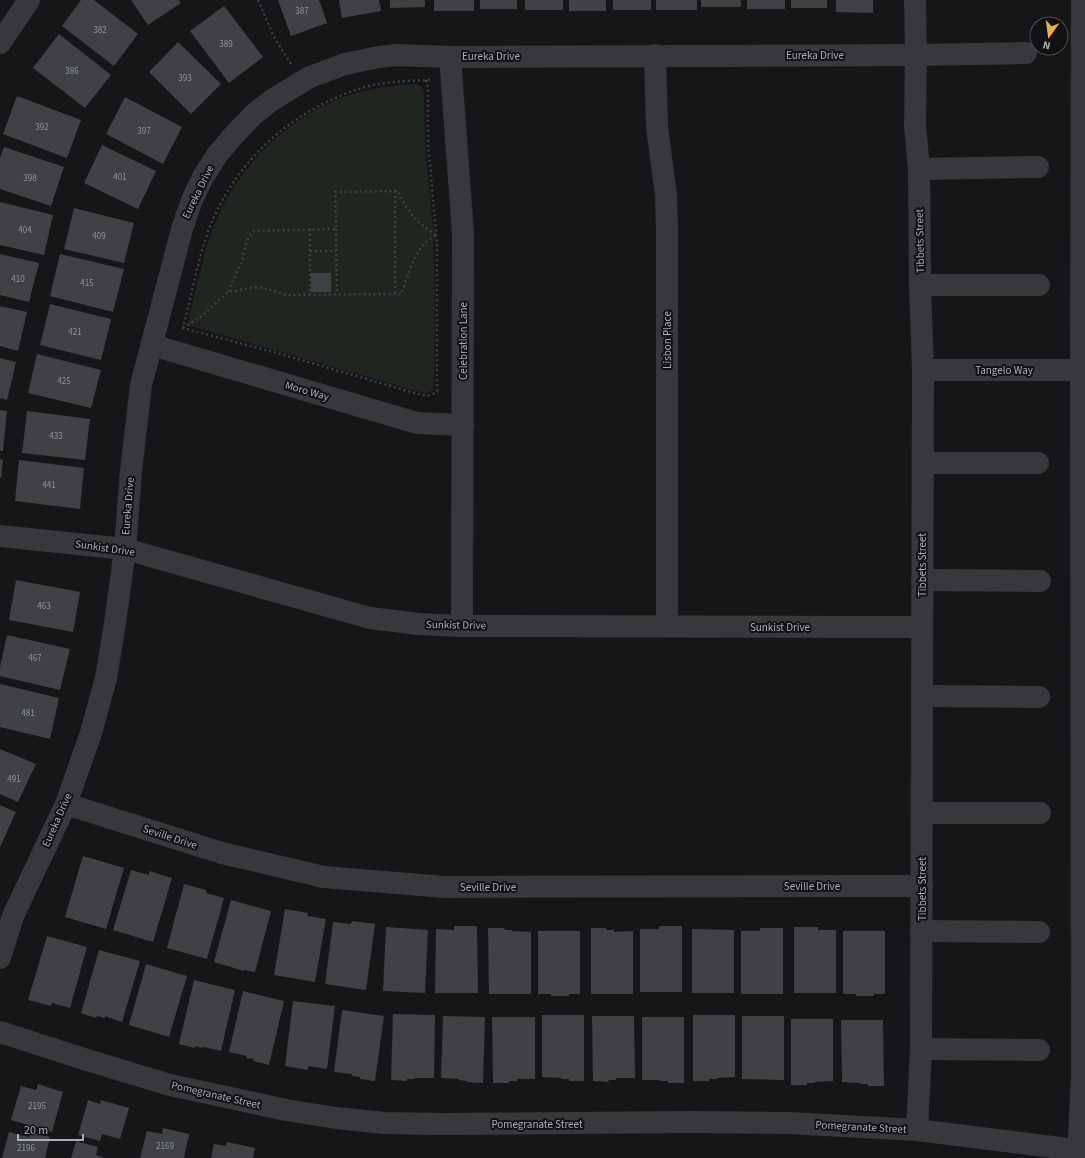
<svg xmlns="http://www.w3.org/2000/svg" width="1085" height="1158" font-family="'Source Sans 3',sans-serif">
	<rect width="100%" height="100%" fill="#161618"/>
	<!-- green -->
	<path fill="#1e261f" d="M416,84L421,86L424,91L425,145L433,225L435,308L434,383L433,390L427,393L417,391L187,325C191,307 196,288 201,269C203,260 205,249 209,240C214,226 219,211 227,198C258,146 308,103 368,90C384,86 400,85 416,84Z"/>
	<!-- building -->
	<g fill="#404145">
		<polygon points="81,0 94,0 138,34 114,66 62,26"/>
		<polygon points="131,0 179,0 181,3 148,25"/>
		<polygon points="278,0 319,0 327,23 291,36"/>
		<polygon points="339,0 379,0 381,11 342,18"/>
		<polygon points="390,0 425,0 425,7 390,8"/>
		<rect x="434" y="0" width="40" height="11"/>
		<rect x="480" y="0" width="37" height="9"/>
		<rect x="525" y="0" width="38" height="10"/>
		<rect x="569" y="0" width="37" height="11"/>
		<rect x="613" y="0" width="38" height="10"/>
		<rect x="656" y="0" width="41" height="10"/>
		<rect x="701" y="0" width="40" height="7"/>
		<rect x="747" y="0" width="38" height="9"/>
		<rect x="791" y="0" width="36" height="8"/>
		<polygon points="836,0 873,0 873,13 836,12"/>
		<polygon points="224,6 263,57 229,83 190,31"/>
		<polygon points="59,34 111,75 85,108 33,68"/>
		<polygon points="178,42 221,84 191,114 149,72"/>
		<polygon points="17,96 81,120 67,158 3,134"/>
		<polygon points="125,97 182,127 163,164 106,134"/>
		<polygon points="102,145 156,171 138,209 84,183"/>
		<polygon points="4,147 64,167 51,206 0,189 0,158"/>
		<polygon points="0,202 53,215 44,255 0,245"/>
		<polygon points="74,208 134,223 124,263 64,249"/>
		<polygon points="0,254 39,263 29,302 0,295"/>
		<polygon points="60,254 124,269 113,312 50,296"/>
		<rect x="311" y="273" width="20" height="19"/>
		<polygon points="50,304 111,319 101,360 40,345"/>
		<polygon points="0,306 27,312 18,351 0,346"/>
		<polygon points="37,354 101,370 91,408 28,393"/>
		<polygon points="0,358 16,362 7,400 0,398"/>
		<polygon points="0,410 7,411 3,451 0,451"/>
		<polygon points="27,411 90,419 85,460 22,453"/>
		<polygon points="0,459 3,460 1,478 0,478"/>
		<polygon points="19,460 84,468 80,509 15,501"/>
		<polygon points="16,580 80,592 73,632 9,620"/>
		<polygon points="7,635 70,649 60,690 0,676 0,667"/>
		<polygon points="0,684 59,698 50,739 0,727"/>
		<polygon points="0,749 36,764 18,802 0,794"/>
		<polygon points="0,805 16,812 0,847"/>
		<polygon points="83,856 124,868 106,929 65,917"/>
		<polygon points="131,870 149,875 149,871 172,878 153,942 113,930"/>
		<polygon points="184,884 206,890 206,893 224,898 207,959 167,948"/>
		<polygon points="231,900 271,911 255,972 244,970 244,971 214,962"/>
		<polygon points="285,909 308,913 307,916 326,919 315,982 274,975"/>
		<polygon points="352,921 375,924 366,990 325,984 333,922 351,924"/>
		<polygon points="454,926 477,926 478,993 435,993 436,929 454,930"/>
		<polygon points="659,926 682,926 682,992 640,992 640,929 659,929"/>
		<polygon points="386,927 428,930 425,993 383,991"/>
		<polygon points="794,927 818,927 818,930 836,930 836,993 794,993"/>
		<polygon points="488,928 504,928 505,930 512,930 512,931 531,932 531,994 489,994"/>
		<polygon points="591,928 606,928 607,930 614,930 614,932 633,931 633,994 591,994"/>
		<polygon points="760,928 783,928 783,994 741,994 741,931 760,931"/>
		<polygon points="692,929 734,930 734,993 692,993"/>
		<polygon points="538,931 580,931 580,994 569,994 569,996 551,996 551,994 538,994"/>
		<polygon points="843,931 885,931 885,994 874,994 874,996 856,996 856,994 843,994"/>
		<polygon points="47,936 87,947 70,1008 52,1003 51,1006 28,1000"/>
		<polygon points="99,950 140,961 122,1022 105,1016 105,1018 97,1016 96,1018 81,1013"/>
		<polygon points="146,964 187,976 169,1037 129,1025"/>
		<polygon points="194,980 235,990 221,1051 203,1047 203,1048 195,1046 195,1048 179,1044"/>
		<polygon points="243,991 284,1001 269,1065 253,1061 254,1059 246,1058 247,1056 229,1052"/>
		<polygon points="293,1001 335,1006 327,1069 308,1066 308,1070 285,1066"/>
		<polygon points="342,1010 384,1016 375,1081 360,1079 360,1077 352,1076 352,1074 334,1072"/>
		<polygon points="393,1014 435,1015 434,1078 415,1078 415,1079 407,1079 407,1081 391,1080"/>
		<polygon points="542,1015 584,1015 584,1081 569,1081 569,1079 561,1079 561,1078 542,1077"/>
		<polygon points="693,1015 735,1015 735,1077 717,1078 717,1079 709,1079 709,1081 693,1081"/>
		<polygon points="443,1016 485,1017 483,1083 467,1082 467,1081 459,1080 459,1079 441,1078"/>
		<polygon points="592,1016 634,1016 635,1078 616,1078 616,1080 608,1080 609,1082 593,1081"/>
		<polygon points="742,1016 784,1016 784,1080 742,1079"/>
		<polygon points="492,1017 535,1017 535,1079 517,1079 517,1081 509,1081 509,1083 493,1083"/>
		<polygon points="642,1017 684,1017 684,1083 668,1083 668,1081 660,1081 660,1080 642,1080"/>
		<polygon points="791,1019 833,1019 833,1081 815,1082 815,1083 807,1083 807,1085 791,1085"/>
		<polygon points="841,1020 883,1020 884,1086 868,1086 868,1084 860,1084 860,1083 842,1082"/>
		<polygon points="38,1084 63,1092 52,1132 11,1120 21,1086 36,1090"/>
		<polygon points="88,1100 100,1104 101,1100 129,1108 120,1139 102,1134 100,1141 78,1135"/>
		<polygon points="163,1128 189,1134 184,1158 140,1158 147,1131 162,1134"/>
		<polygon points="9,1132 29,1137 30,1132 50,1137 45,1158 2,1158"/>
		<polygon points="76,1141 98,1147 96,1155 105,1158 71,1158"/>
		<polygon points="227,1142 255,1148 253,1158 211,1158 214,1144 226,1146"/>
	</g>
	<g fill="none" stroke-linecap="round" stroke-linejoin="round">
		<!-- path -->
		<g stroke="#3d3f44" stroke-width="2.5" stroke-dasharray="2 3" stroke-linecap="butt">
			<polyline points="258,0 275,39 291,64"/>
			<path d="M426,80L428,88V143L437,244V391C430,398 423,395 415,393L284,355L183,328C191,297 197,265 207,234C233,162 292,109 365,87C386,81 409,81 430,80"/>
			<polyline points="395,191 395,294"/>
			<polyline points="310,229 310,295"/>
			<polyline points="336,229 337,294"/>
			<polyline points="310,251 336,251"/>
			<path d="M183,328L203,315L228,292L255,287L263,288L287,295L401,294C407,277 415,251 428,240C431,238 434,236 437,235C419,226 405,209 398,191L335,192L336,229L254,231C245,238 245,252 241,263C237,272 232,282 228,292"/>
		</g>
		<!-- minor -->
		<g stroke="#37383d" stroke-width="22">
			<polyline points="915,0 916,55 915,125 919,169 920,285 923,370 921,1049 917,1130"/>
			<polyline points="0,43 29,0"/>
			<polyline points="655,55 657,127 666,195 667,231 667,626"/>
			<polyline points="450,57 463,233 462,626"/>
			<polyline points="919,169 1038,167"/>
			<polyline points="920,285 1039,285"/>
			<polyline points="152,345 417,423 463,425"/>
			<polyline points="923,370 1085,370"/>
			<polyline points="923,463 1038,463"/>
			<polyline points="0,536 125,549 370,618 418,624 462,626 922,627"/>
			<polyline points="922,580 1040,581"/>
			<polyline points="923,696 1039,697"/>
			<polyline points="66,804 222,853 324,877 445,887 922,886"/>
			<polyline points="922,813 1040,813"/>
			<polyline points="921,931 1039,932"/>
			<polyline points="0,958 13,916 66,804 91,733 106,678 115,623 125,549 131,471 141,385 182,229 192,200 203,177 217,155 233,136 254,114 272,100 310,77 345,64 379,57 397,55 450,57 916,55 1026,53"/>
			<polyline points="0,1032 87,1060 170,1085 286,1110 336,1118 384,1123 444,1124 692,1122 789,1123 917,1130 1085,1151"/>
			<polyline points="921,1049 1039,1050"/>
			<polyline points="1078,1158 1082,1075 1081,370 1082,0"/>
		</g>
	</g>
	<g text-anchor="middle" dominant-baseline="central" stroke-width="4" stroke-linejoin="round" paint-order="stroke">
		<!-- number labels -->
		<g font-size="9" fill="#8e929b">
			<text x="302" y="11">387</text>
			<text x="100" y="30">382</text>
			<text x="226" y="44">389</text>
			<text x="72" y="71">386</text>
			<text x="185" y="78">393</text>
			<text x="42" y="127">392</text>
			<text x="144" y="131">397</text>
			<text x="120" y="177">401</text>
			<text x="30" y="178">398</text>
			<text x="25" y="230">404</text>
			<text x="99" y="236">409</text>
			<text x="18" y="279">410</text>
			<text x="87" y="283">415</text>
			<text x="75" y="332">421</text>
			<text x="64" y="381">425</text>
			<text x="56" y="436">433</text>
			<text x="49" y="485">441</text>
			<text x="44" y="606">463</text>
			<text x="35" y="658">467</text>
			<text x="28" y="713">481</text>
			<text x="14" y="779">491</text>
			<text x="37" y="1106">2195</text>
			<text x="165" y="1146">2169</text>
			<text x="26" y="1148">2196</text>
		</g>
		<!-- street labels -->
		<g font-size="11" fill="#a8adb8" stroke="#111113">
			<text x="815" y="55">Eureka Drive</text>
			<text x="491" y="56">Eureka Drive</text>
			<text transform="translate(198 192) rotate(-64)">Eureka Drive</text>
			<text transform="translate(920 241) rotate(-91)">Tibbets Street</text>
			<text transform="translate(667 340) rotate(-90)">Lisbon Place</text>
			<text transform="translate(463 341) rotate(-90)">Celebration Lane</text>
			<text x="1004" y="370">Tangelo Way</text>
			<text transform="translate(307 391) rotate(16)">Moro Way</text>
			<text transform="translate(128 506) rotate(-85)">Eureka Drive</text>
			<text transform="translate(105 548) rotate(8)">Sunkist Drive</text>
			<text transform="translate(922 565) rotate(-90)">Tibbets Street</text>
			<text transform="translate(456 625) rotate(1)">Sunkist Drive</text>
			<text x="780" y="627">Sunkist Drive</text>
			<text transform="translate(57 820) rotate(-66)">Eureka Drive</text>
			<text transform="translate(170 837) rotate(18)">Seville Drive</text>
			<text x="812" y="886">Seville Drive</text>
			<text x="488" y="887">Seville Drive</text>
			<text transform="translate(922 889) rotate(-90)">Tibbets Street</text>
			<text transform="translate(216 1095) rotate(13)">Pomegranate Street</text>
			<text x="537" y="1124">Pomegranate Street</text>
			<text transform="translate(861 1127) rotate(3)">Pomegranate Street</text>
		</g>
	</g>
	<!-- north arrow -->
	<g transform="translate(1049 36) rotate(194)"><circle r="19" fill="#111113" stroke="#4d4f55"/>
	<path d="M0-3L7 15L0 10L-7 15Z" fill="#f2b134"/>
	<text y="-6" font-size="11" font-weight="bold" text-anchor="middle" fill="#a8adb8">N</text>
	</g>
	<!-- scale -->
	<path d="M18 1134v6h65v-6" fill="none" stroke="#a8adb8" stroke-width="2"/>
	<text x="24" y="1134" font-size="12" fill="#a8adb8" stroke="#111113" stroke-width="3" paint-order="stroke">20 m</text>
</svg>
